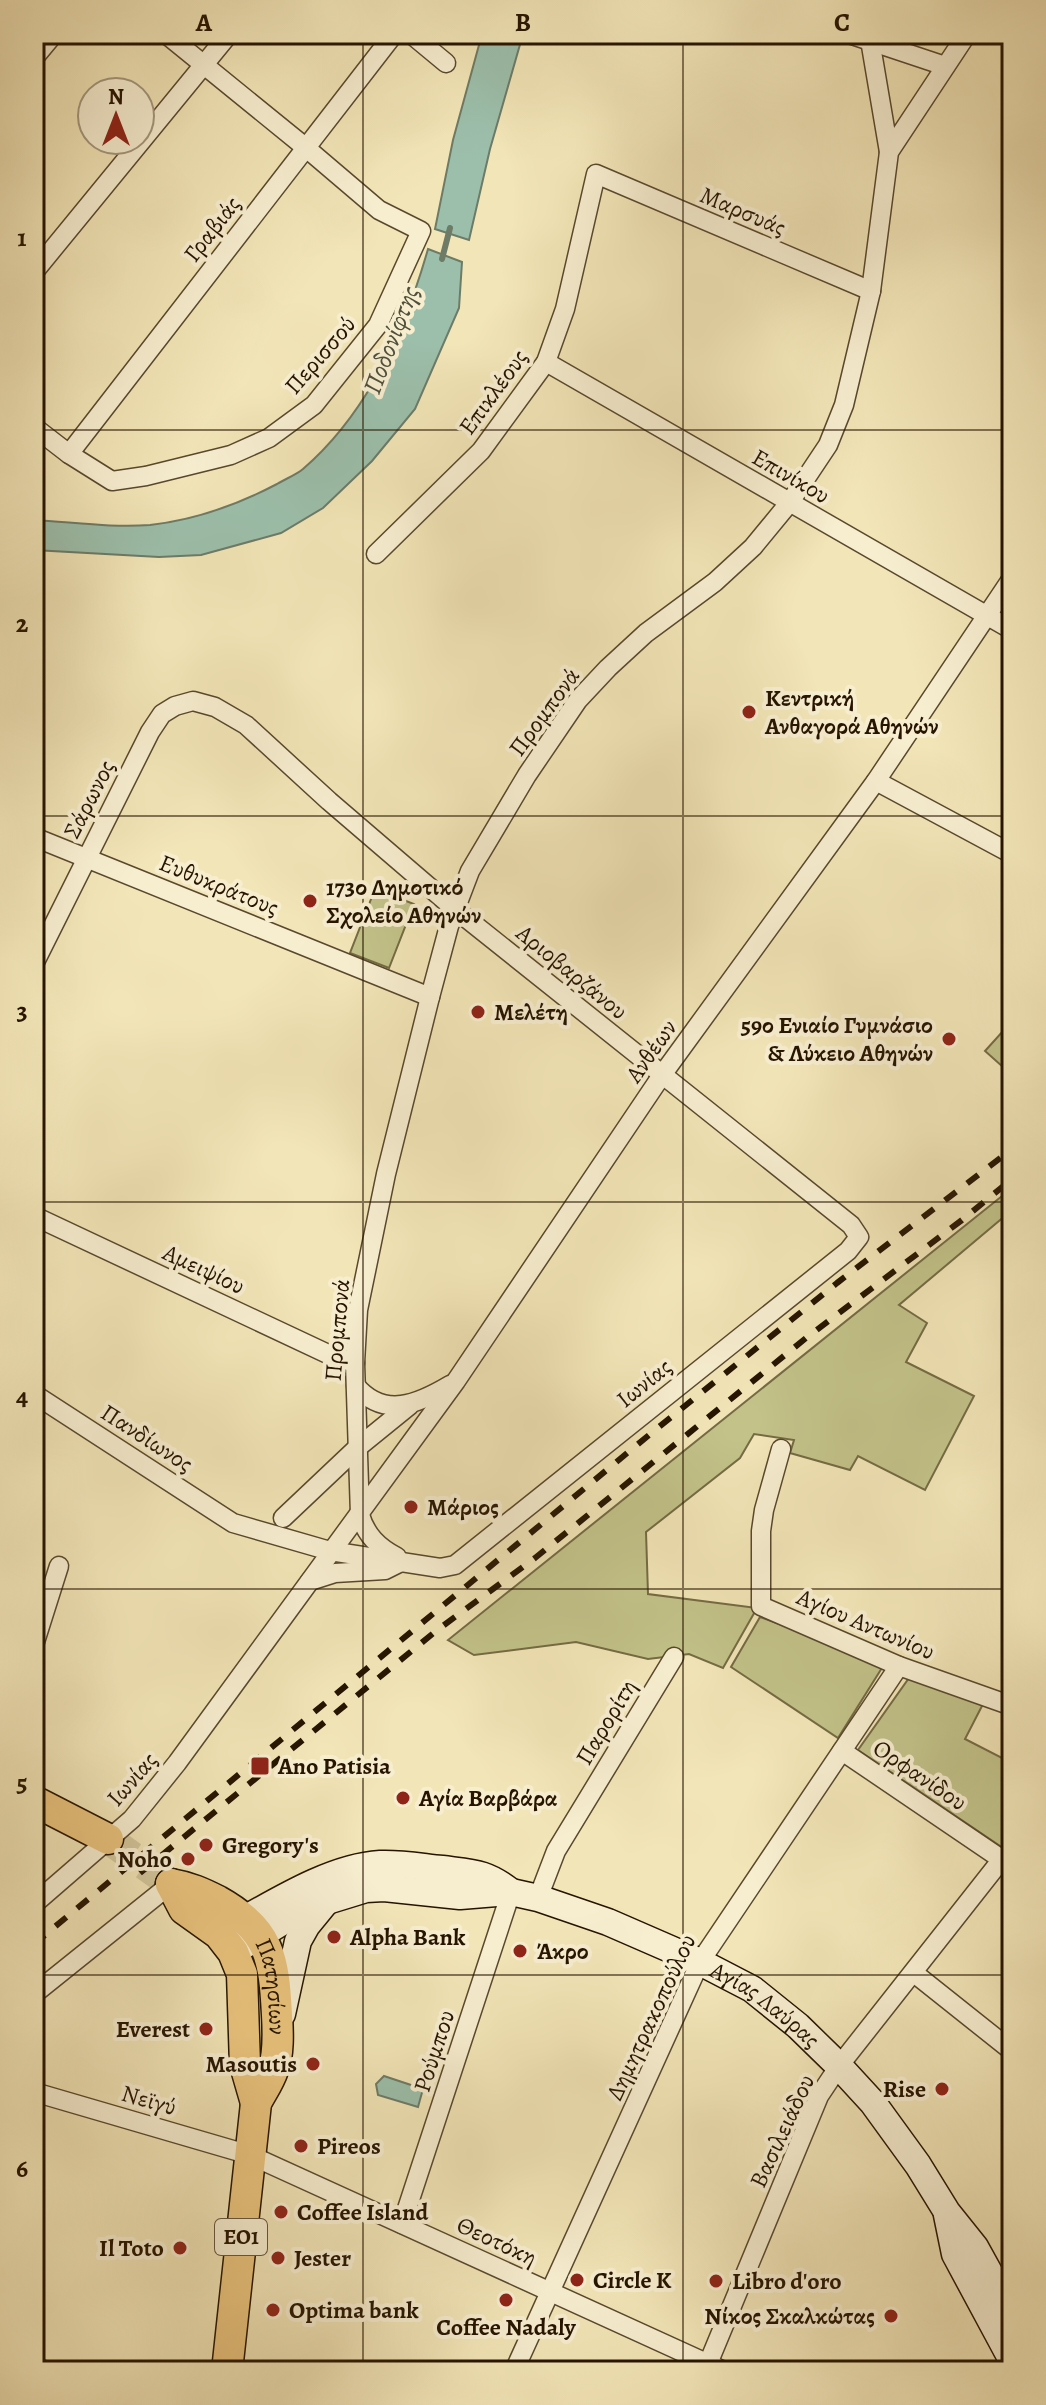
<svg xmlns="http://www.w3.org/2000/svg" width="1046" height="2405" font-family="Alegreya,serif">
	<rect width="100%" height="100%" fill="#f2e5b7"/>
	<filter id="stains"><feTurbulence type="fractalNoise" baseFrequency=".0025" numOctaves="4"/><feColorMatrix values="0 0 0 0 .2 0 0 0 0 .09 0 0 0 0 .02 0 0 0 .5 -.17"/></filter>
	<radialGradient id="worn" r=".72"><stop offset=".6" stop-color="#630" stop-opacity="0"/><stop offset="1" stop-color="#630" stop-opacity=".3"/></radialGradient>
	<!-- green -->
	<g fill="#c2c289" stroke="#746b44" stroke-width="2">
		<polygon points="375,889 414,904 389,968 350,953"/>
		<polygon points="1012,1021 1012,1075 985,1051"/>
		<polygon points="1012,1188 1012,1210 899,1305 927,1323 906,1362 974,1396 925,1490 858,1456 850,1470 790,1453 794,1440 754,1434 740,1458 646,1532 648,1594 757,1608 723,1668 689,1654 648,1659 576,1642 474,1655 448,1640"/>
		<polygon points="760,1617 885,1663 838,1738 731,1667"/>
		<polygon points="909,1678 983,1704 965,1739 1012,1763 1012,1847 1009,1852 858,1750"/>
	</g>
	<!-- water -->
	<g fill="#9cbfab" stroke="#6d7b67" stroke-width="2">
		<polygon points="482,34 523,34 490,149 469,240 435,229 453,140"/>
		<path d="M428,249L462,262L459,308L415,409L372,461L323,508L281,533L201,555L159,557L34,550V520C72,522 112,528 150,525C195,520 237,505 277,484C285,479 296,475 303,469C368,413 405,330 428,249Z"/>
		<polygon points="384,2076 423,2089 418,2107 378,2095 376,2084"/>
	</g>
	<g fill="none" stroke-linecap="round" stroke-linejoin="round">
		<!-- stream -->
		<polyline stroke="#6d7b67" stroke-width="6" points="442,259 450,228"/>
		<!-- primary-tunnel -->
		<polyline stroke="#d3c69c" stroke-width="30" stroke-dasharray="30 15" stroke-linecap="butt" points="108,1839 171,1884"/>
		<!-- street casing -->
		<g stroke="#59482e" stroke-width="21">
			<g id="street">
				<polyline points="411,34 446,63"/>
				<polyline points="849,34 945,66"/>
				<polyline points="869,34 889,152"/>
				<polyline points="34,58 54,34"/>
				<polyline points="34,272 229,34"/>
				<polyline points="546,362 1012,630"/>
				<polyline points="34,427 69,454 112,481 146,476 231,455 269,438 314,405 378,325 421,231 379,210 305,147 166,34"/>
				<polyline points="69,454 394,34"/>
				<polyline points="376,554 481,451 546,362 565,309 596,174 871,291"/>
				<polyline points="876,781 1012,854"/>
				<polyline points="34,837 430,997"/>
				<polyline points="34,964 150,732 162,714 175,706 193,701 215,707 246,725 329,801 456,910 851,1225 859,1237 848,1251 455,1565 440,1568 330,1551 233,1523 34,1394"/>
				<polyline points="34,1216 330,1355 355,1363"/>
				<path d="M356,1386C384,1419 418,1404 450,1385"/>
				<polyline points="781,1449 764,1510 761,1531 761,1606 899,1666 1012,1706"/>
				<polyline points="283,1518 357,1448 410,1405"/>
				<path d="M397,1557C378,1547 366,1535 360,1515L355,1363L358,1310L386,1174L430,997L449,926L470,871L527,775L578,700L608,668L646,633L715,582L753,547L790,502L828,445L844,405L871,291L889,152L967,34"/>
				<polyline points="310,1581 335,1573 385,1570 401,1562"/>
				<polyline points="34,1645 59,1566"/>
				<polyline points="842,1751 1010,1865"/>
				<polyline points="538,1898 556,1851 674,1657"/>
				<polyline points="34,1904 132,1819 177,1763 456,1381 662,1075 876,781 1012,578"/>
				<polyline points="914,1973 1012,2051"/>
				<polyline points="34,1994 171,1884"/>
				<polyline points="34,2092 250,2155 724,2371"/>
				<polyline points="402,2224 511,1892"/>
				<polyline points="34,2367 48,2371"/>
				<polyline points="514,2371 700,1962 899,1666"/>
				<polyline points="705,2371 819,2096 839,2066 1002,1859"/>
			</g>
		</g>
		<!-- secondary casing -->
		<g stroke="#261400" stroke-width="29">
			<g id="secondary">
				<path d="M227,1929C271,1905 329,1867 380,1864C401,1863 422,1867 442,1869C473,1873 486,1872 511,1892"/>
				<path id="s1" d="M243,1946L282,1922L327,1901L366,1889L384,1888L460,1896L511,1892L538,1898L608,1922L700,1962L752,1989L798,2026L839,2066L873,2103L918,2165L947,2212L975,2247L1012,2314"/>
				<polyline points="282,2014 298,1941 307,1925 325,1903"/>
				<polyline points="947,2215 955,2254 1012,2360"/>
			</g>
		</g>
		<!-- primary casing -->
		<g stroke="#261400" stroke-width="33">
			<g id="primary">
				<polyline points="34,1801 108,1839"/>
				<path id="s2" d="M171,1884C189,1887 202,1893 218,1901C270,1930 274,1958 277,2015C278,2032 279,2054 273,2070C269,2082 261,2093 256,2103L227,2371"/>
				<polyline points="171,1884 184,1909 219,1934 233,1952 242,1974 245,2065 256,2103"/>
			</g>
		</g>
		<!-- street -->
		<use href="#street" stroke="#f7eed0" stroke-width="18"/>
		<!-- secondary -->
		<use href="#secondary" stroke="#f7eed0" stroke-width="26"/>
		<!-- primary -->
		<use href="#primary" stroke="#e9c27c" stroke-width="30"/>
		<!-- rail -->
		<g stroke="#261400" stroke-width="6" stroke-dasharray="14 14" stroke-linecap="butt">
			<polyline points="140,1873 436,1631 535,1558 806,1338 962,1220 1012,1179"/>
			<polyline points="34,1944 649,1435 837,1283 1012,1149"/>
		</g>
	</g>
	<!-- grid -->
	<path fill="none" stroke="#261400" stroke-width="2" stroke-opacity="0.55" d="M363,34V2371M683,34V2371M34,430H1012M34,816H1012M34,1202H1012M34,1589H1012M34,1975H1012"/>
	<!-- markers -->
	<g fill="#8f2418" stroke="#f7eed0" stroke-width="3">
		<circle cx="749" cy="712" r="8"/>
		<circle cx="310" cy="901" r="8"/>
		<circle cx="478" cy="1012" r="8"/>
		<circle cx="949" cy="1039" r="8"/>
		<circle cx="411" cy="1507" r="8"/>
		<rect x="250" y="1756" width="20" height="20" rx="4"/>
		<circle cx="403" cy="1798" r="8"/>
		<circle cx="206" cy="1845" r="8"/>
		<circle cx="188" cy="1859" r="8"/>
		<circle cx="334" cy="1937" r="8"/>
		<circle cx="520" cy="1951" r="8"/>
		<circle cx="206" cy="2029" r="8"/>
		<circle cx="313" cy="2064" r="8"/>
		<circle cx="942" cy="2089" r="8"/>
		<circle cx="301" cy="2146" r="8"/>
		<circle cx="281" cy="2212" r="8"/>
		<circle cx="180" cy="2248" r="8"/>
		<circle cx="278" cy="2258" r="8"/>
		<circle cx="577" cy="2280" r="8"/>
		<circle cx="716" cy="2281" r="8"/>
		<circle cx="506" cy="2300" r="8"/>
		<circle cx="273" cy="2310" r="8"/>
		<circle cx="891" cy="2316" r="8"/>
	</g>
	<g text-anchor="middle" dominant-baseline="central" stroke-width="8" stroke-linejoin="round" paint-order="stroke">
		<!-- shield labels -->
		<rect fill="#f7eed0" stroke="#65553e" stroke-width="2" x="215" y="2219" width="52" height="36" rx="6"/>
		<g font-size="22" font-weight="bold" fill="#261400">
			<text x="241" y="2237">ΕΟ1</text>
		</g>
		<!-- street labels -->
		<g font-size="24" fill="#261400" stroke="#f7eed0">
			<text transform="translate(743 211) rotate(23)">Μαρσυάς</text>
			<text transform="translate(212 229) rotate(-52)">Γραβιάς</text>
			<text transform="translate(320 355) rotate(-49)">Περισσού</text>
			<text transform="translate(493 392) rotate(-54)">Επικλέους</text>
			<text transform="translate(791 476) rotate(30)">Επινίκου</text>
			<text transform="translate(544 712) rotate(-54)">Προμπονά</text>
			<text transform="translate(89 799) rotate(-63)">Σάρωνος</text>
			<text transform="translate(219 885) rotate(22)">Ευθυκράτους</text>
			<text transform="translate(572 972) rotate(39)">Αριοβαρζάνου</text>
			<text transform="translate(651 1051) rotate(-55)">Ανθέων</text>
			<text transform="translate(204 1269) rotate(25)">Αμειψίου</text>
			<text transform="translate(337 1330) rotate(-85)">Προμπονά</text>
			<text transform="translate(644 1383) rotate(-39)">Ιωνίας</text>
			<text transform="translate(147 1438) rotate(33)">Πανδίωνος</text>
			<text transform="translate(866 1624) rotate(23)">Αγίου Αντωνίου</text>
			<text transform="translate(606 1722) rotate(-59)">Παρορίτη</text>
			<text transform="translate(920 1775) rotate(34)">Ορφανίδου</text>
			<text transform="translate(132 1779) rotate(-49)">Ιωνίας</text>
			<text stroke="none"><textPath href="#s2" startOffset="158">Πατησίων</textPath></text>
			<text stroke="none"><textPath href="#s1" startOffset="562">Αγίας Λαύρας</textPath></text>
			<text transform="translate(651 2017) rotate(-65)">Δημητρακοπούλου</text>
			<text transform="translate(434 2051) rotate(-72)">Ρούμπου</text>
			<text transform="translate(149 2100) rotate(16)">Νεϊγύ</text>
			<text transform="translate(782 2131) rotate(-65)">Βασιλειάδου</text>
			<text transform="translate(497 2241) rotate(25)">Θεοτόκη</text>
		</g>
		<!-- poi labels -->
		<g font-size="24" font-weight="bold" fill="#261400" stroke="#f7eed0" text-anchor="start">
			<text x="765" y="698">Κεντρική<tspan x="765" dy="28">Ανθαγορά Αθηνών</tspan></text>
			<text x="326" y="887">173ο Δημοτικό<tspan x="326" dy="28">Σχολείο Αθηνών</tspan></text>
			<text x="494" y="1012">Μελέτη</text>
			<text x="933" y="1025" text-anchor="end">59ο Ενιαίο Γυμνάσιο<tspan x="933" dy="28">&amp; Λύκειο Αθηνών</tspan></text>
			<text x="427" y="1507">Μάριος</text>
			<text x="278" y="1766">Ano Patisia</text>
			<text x="419" y="1798">Αγία Βαρβάρα</text>
			<text x="222" y="1845">Gregory's</text>
			<text x="172" y="1859" text-anchor="end">Noho</text>
			<text x="350" y="1937">Alpha Bank</text>
			<text x="536" y="1951">Άκρο</text>
			<text x="190" y="2029" text-anchor="end">Everest</text>
			<text x="297" y="2064" text-anchor="end">Masoutis</text>
			<text x="926" y="2089" text-anchor="end">Rise</text>
			<text x="317" y="2146">Pireos</text>
			<text x="297" y="2212">Coffee Island</text>
			<text x="164" y="2248" text-anchor="end">Il Toto</text>
			<text x="294" y="2258">Jester</text>
			<text x="593" y="2280">Circle K</text>
			<text x="732" y="2281">Libro d'oro</text>
			<text x="289" y="2310">Optima bank</text>
			<text x="875" y="2316" text-anchor="end">Νίκος Σκαλκώτας</text>
			<text x="506" y="2327" text-anchor="middle">Coffee Nadaly</text>
		</g>
		<!-- water labels -->
		<g font-size="26" font-style="italic" fill="#4f503c" stroke="#f7eed0">
			<text transform="translate(391 340) rotate(-69)">Ποδονίφτης</text>
		</g>
	</g>
	<!-- margin -->
	<rect width="1046" height="2405" fill="none" stroke="#f2e5b7" stroke-width="88"/>
	<!-- north arrow -->
	<g transform="translate(116 116)"><circle r="38" fill="#f7eed0" stroke="#a3977d" stroke-width="2"/>
	<path d="M0-6L14 30L0 20L-14 30Z" fill="#8f2418"/>
	<text y="-12" font-size="22" font-weight="bold" text-anchor="middle" fill="#261400">N</text>
	</g>
	<rect x="44" y="44" width="958" height="2317" fill="none" stroke="#261400" stroke-width="3"/>
	<g font-size="26" text-anchor="middle" font-weight="bold" fill="#261400">
		<text x="204" y="31">A</text>
		<text x="523" y="31">B</text>
		<text x="842" y="31">C</text>
		<text x="22" y="246">1</text>
		<text x="22" y="632">2</text>
		<text x="22" y="1019">3</text>
		<text x="22" y="1405">4</text>
		<text x="22" y="1791">5</text>
		<text x="22" y="2177">6</text>
	</g>
	<rect width="100%" height="100%" filter="url(#stains)"/>
	<rect width="100%" height="100%" fill="url(#worn)"/>
</svg>
